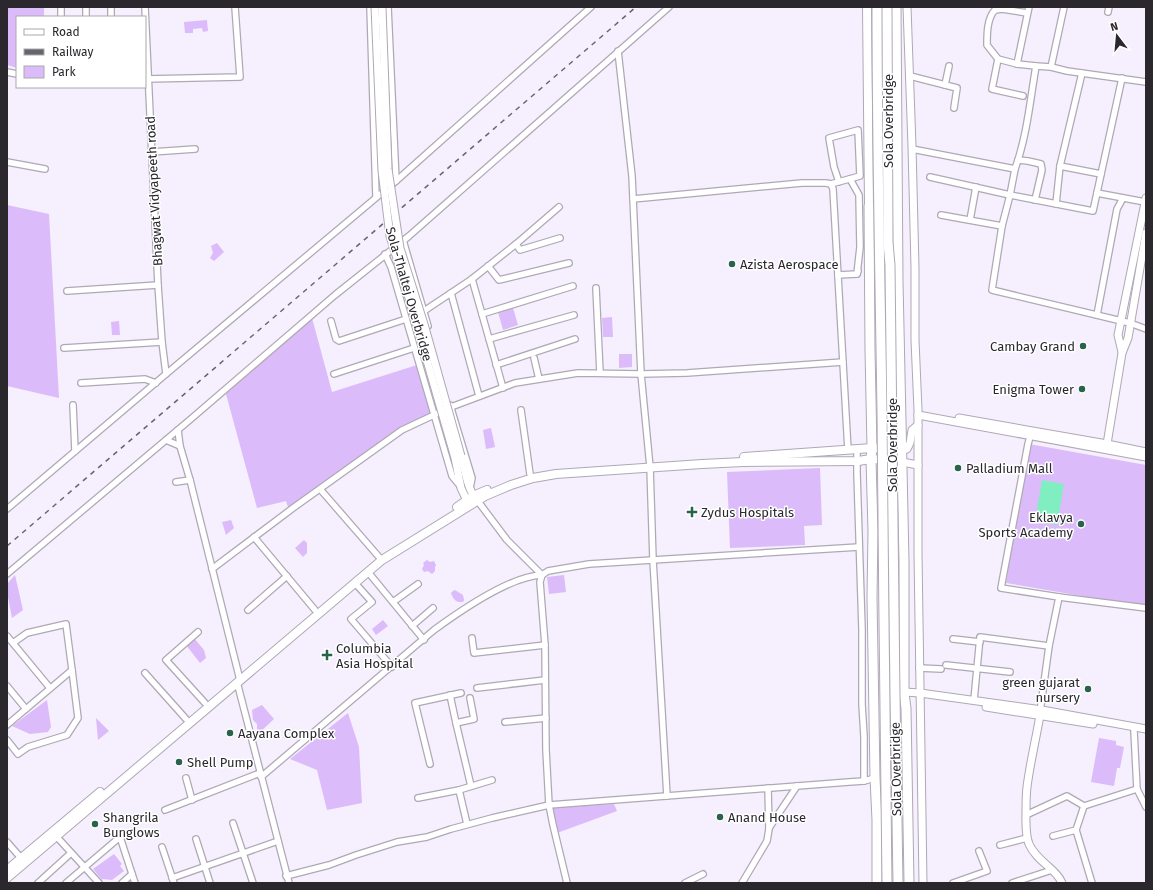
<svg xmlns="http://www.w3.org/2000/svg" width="1153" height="890" font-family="'Fira Sans',sans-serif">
	<rect width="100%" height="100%" fill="#f6effe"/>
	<!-- green -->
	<g fill="#dcbbfa">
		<polygon points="7,7 44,7 44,17 17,17 17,68 7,65"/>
		<polygon points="207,20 208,31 203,32 202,28 193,29 193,33 185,33 184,22"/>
		<polygon points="7,205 49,214 59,398 7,386"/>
		<polygon points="217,243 224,252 214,261 210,258 213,253 211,246"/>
		<polygon points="513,308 518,325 503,330 498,312"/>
		<polygon points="612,317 613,337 603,337 602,318"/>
		<polygon points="312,318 332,392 417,365 431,415 401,429 289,510 286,501 257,508 226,394"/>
		<polygon points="119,321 120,335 112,335 111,322"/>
		<polygon points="619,354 632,354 632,367 619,368"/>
		<polygon points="491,428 495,447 486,449 483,430"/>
		<polygon points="1029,444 1146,465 1146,607 1006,583"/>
		<polygon points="820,468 822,525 804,526 805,545 730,548 727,472"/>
		<polygon points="231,520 234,528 226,535 222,522"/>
		<polygon points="304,540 307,543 307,553 303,557 295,548"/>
		<polygon points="427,560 430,562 434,561 436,565 435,567 435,571 432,574 428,571 424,572 422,569 424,565 423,563"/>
		<polygon points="15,575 23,610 12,618 7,592 7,584"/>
		<polygon points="564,575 566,592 549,594 547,577"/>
		<path d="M455,590L463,595L464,600L463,602C456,603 453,599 451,593L453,591Z"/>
		<polygon points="383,620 388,626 376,635 372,629"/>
		<polygon points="194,638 204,650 206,658 200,663 186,645"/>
		<polygon points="47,700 51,727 48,732 30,734 12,726"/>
		<polygon points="262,705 274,719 257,735 257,724 253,720 252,710"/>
		<polygon points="348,713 359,747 362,803 327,810 317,770 290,759"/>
		<polygon points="96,718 109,731 98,740"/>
		<polygon points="1099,738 1116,741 1116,745 1124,747 1120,768 1117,768 1114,786 1091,782"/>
		<polygon points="614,804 617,811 557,833 552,808"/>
		<polygon points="114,854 122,864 120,866 124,871 112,880 103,879 102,880 93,869"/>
	</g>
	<!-- water -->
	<polygon fill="#80eec0" points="1042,480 1064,484 1057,525 1035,521"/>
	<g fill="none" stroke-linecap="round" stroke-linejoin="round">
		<!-- minor casing -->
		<g stroke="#afa8b5" stroke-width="8">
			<g id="minor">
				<polyline points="61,7 61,17"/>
				<polyline points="86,7 86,17"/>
				<polyline points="111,7 111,17"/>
				<polyline points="145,7 158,285 162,342 166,374"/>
				<polyline points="370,7 376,197"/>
				<polyline points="388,7 396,181"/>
				<polyline points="1064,7 1051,67 1067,71 1146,82"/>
				<polyline points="1108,12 1109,7"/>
				<path d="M1027,13L1002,9L995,10C987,18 987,34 987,45L998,59L1017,64L1036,66"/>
				<polyline points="618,51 632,176 641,374 650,467 653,560 667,796"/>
				<polyline points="998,59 992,89 1023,96"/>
				<polyline points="1017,64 1029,7"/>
				<polyline points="7,72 17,74"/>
				<polyline points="1082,73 1060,166 1101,174"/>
				<polyline points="910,76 957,88 954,108"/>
				<polyline points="145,79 240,77 235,7"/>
				<polyline points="945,85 949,66"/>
				<path d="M912,149L1015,169C1027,136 1030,101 1036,66L1051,67"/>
				<polyline points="152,152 195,149"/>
				<polyline points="1018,160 1028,161 1041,164 1042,170 1035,200"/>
				<polyline points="7,162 45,169"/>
				<polyline points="1015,169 1010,195 1002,226 992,290 1130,323 1146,329"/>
				<polyline points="930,177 1010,195 1093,211 1122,78"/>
				<polyline points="850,179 859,195 860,247 857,274"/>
				<path d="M831,184C841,181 850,179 860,176L858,130L829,138L834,167L839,182"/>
				<polyline points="1097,193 1145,202"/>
				<polyline points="633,199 802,183 826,183 831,184 833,189 848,450"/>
				<polyline points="1056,204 1060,166"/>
				<polyline points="941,215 1002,226"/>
				<polyline points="970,220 976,187"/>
				<polyline points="403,240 428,326"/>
				<polyline points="516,244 559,207"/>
				<polyline points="385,254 391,267 452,476 461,487"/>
				<polyline points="488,266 499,280 569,263"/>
				<polyline points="838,275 857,274 858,271"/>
				<polyline points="472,279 503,388"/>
				<polyline points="596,288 600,373"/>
				<polyline points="67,291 158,285"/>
				<polyline points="451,293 479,396"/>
				<polyline points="424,311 472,279 516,244 520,250 560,238"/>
				<polyline points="482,314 573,286"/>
				<polyline points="1097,315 1117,209 1123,198"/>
				<polyline points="331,321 336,339 339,341 406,319"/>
				<polyline points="489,339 574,315"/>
				<polyline points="64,348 162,342"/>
				<polyline points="534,358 539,379"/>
				<polyline points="496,365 575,339"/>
				<polyline points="334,374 414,348"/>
				<polyline points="81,383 145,379 156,383"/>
				<polyline points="73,405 75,451"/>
				<polyline points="450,405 472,478 470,488"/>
				<polyline points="521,410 530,474"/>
				<polyline points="178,430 180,446 190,480 240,680"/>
				<polyline points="1031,433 1028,444 1001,588 1059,597 1049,646 1040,712"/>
				<polyline points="166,440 180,446"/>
				<polyline points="857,449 857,473 862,629 862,704 864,736 864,781"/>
				<polyline points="176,482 190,480"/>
				<polyline points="320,489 379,557"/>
				<polyline points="477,500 507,540 542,575"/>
				<polyline points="7,509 166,374 396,181 591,7"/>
				<polyline points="254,537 315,610"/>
				<polyline points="212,569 293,508 402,430 451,407 515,383 578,373 641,374 687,373 843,362"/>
				<polyline points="368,572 424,640"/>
				<polyline points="7,574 192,418 335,295 409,236 669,7"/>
				<polyline points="355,583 372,602 351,619 392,667"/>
				<polyline points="1059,597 1146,608"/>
				<polyline points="393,602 418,584"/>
				<polyline points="248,610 287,576"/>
				<polyline points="412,626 433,608"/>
				<polyline points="198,632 166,660 205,703"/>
				<polyline points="7,636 50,688"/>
				<polyline points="472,638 474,653 545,645"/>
				<polyline points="953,639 980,642"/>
				<polyline points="13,643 27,633 66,624 72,670"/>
				<polyline points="946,665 1010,672"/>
				<polyline points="919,668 941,669"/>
				<polyline points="145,673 186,719"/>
				<polyline points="237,682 289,883"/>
				<polyline points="7,686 26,709"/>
				<polyline points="477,688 545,680"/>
				<polyline points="450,695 456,723 474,719 470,698"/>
				<polyline points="974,700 980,637 1049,646"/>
				<polyline points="505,722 546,718"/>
				<polyline points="456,723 471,786"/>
				<polyline points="7,725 72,670 78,718 67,735 28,747 18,754 7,740"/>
				<polyline points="430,764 415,703 461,693"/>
				<path d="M261,777L434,630C460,611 510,576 542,575"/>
				<polyline points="186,778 192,800"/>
				<polyline points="1137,789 1146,807"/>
				<polyline points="459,790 492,780"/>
				<polyline points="418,798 459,790 467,824"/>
				<polyline points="1084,806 1076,830 1092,883"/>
				<polyline points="165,810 260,773"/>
				<polyline points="1026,815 1067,796 1084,806 1137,789 1134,731"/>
				<polyline points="233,823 253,883"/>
				<polyline points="769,828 797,786"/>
				<polyline points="56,836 99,883"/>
				<polyline points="1053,836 1076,830"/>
				<polyline points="196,839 210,883"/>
				<polyline points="7,842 21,858"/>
				<polyline points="1000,845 1027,838"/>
				<polyline points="162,847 174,883"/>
				<polyline points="286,876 329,865 356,855 397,842 427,837 451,829 492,818 549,805 849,782 864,781 875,778"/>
				<polyline points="172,878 278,841"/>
				<polyline points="38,883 71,853"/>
				<polyline points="66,883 120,837 135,883"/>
				<polyline points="122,883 132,874"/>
				<polyline points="567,883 553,825 549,805 546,750 545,645 540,582 542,575 548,571 589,564 859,547"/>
				<polyline points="685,883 703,874"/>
				<polyline points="742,883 767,841 769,829 768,788"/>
				<polyline points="953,883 987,871 979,851"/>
				<polyline points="1012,883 1052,870"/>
			</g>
		</g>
		<!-- tertiary casing -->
		<g stroke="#afa8b5" stroke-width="9">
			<g id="tertiary">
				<polyline points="907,7 912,146 915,268 915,340 918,410 918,554 923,883"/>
				<polyline points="1122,352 1118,335 1146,198"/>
				<polyline points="918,415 1146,457"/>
				<polyline points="959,418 1107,444 1146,452"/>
				<polyline points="1107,444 1122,353 1128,338 1146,233"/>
				<polyline points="902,450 907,449 910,443 912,430 918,425"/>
				<path d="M461,456C465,470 467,488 476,499"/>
				<polyline points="455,458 461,488 469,505"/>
				<polyline points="902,462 918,465"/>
				<polyline points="904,692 920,693 1042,710 1146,729"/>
				<polyline points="986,707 1093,724"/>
				<path d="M1040,715C1036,739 1030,763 1027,787C1026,795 1026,803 1026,811C1026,822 1025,834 1029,844C1037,862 1056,868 1062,883"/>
			</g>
		</g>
		<!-- secondary casing -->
		<g stroke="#afa8b5" stroke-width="10">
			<g id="secondary">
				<polyline points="867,7 869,206"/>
				<polyline points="744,457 872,448 898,450"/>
				<polyline points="457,507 473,496 487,490"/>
				<polyline points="7,870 100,792"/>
				<polyline points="7,878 382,560 485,496 511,485 533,478 556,474 702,464 743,462 858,461 871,459 889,460"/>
			</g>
		</g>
		<!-- primary casing -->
		<g stroke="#afa8b5" stroke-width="11">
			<g id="primary">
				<polyline points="896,7 898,281 904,561 904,694 906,708 909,883"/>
				<polyline points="869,206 870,350 872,448 871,459 873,531 872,597 875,778 877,820 877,883"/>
			</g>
		</g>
		<!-- minor -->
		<use href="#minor" stroke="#fff" stroke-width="5.5"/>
		<!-- tertiary -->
		<use href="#tertiary" stroke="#fff" stroke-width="7"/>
		<!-- secondary -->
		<use href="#secondary" stroke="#fff" stroke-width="8"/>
		<!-- primary -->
		<use href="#primary" stroke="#fff" stroke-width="9"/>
		<!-- rail -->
		<polyline stroke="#68646d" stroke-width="1.5" stroke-dasharray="5 5" stroke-linecap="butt" points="7,546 636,7"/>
		<!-- tertiary-bridge casing -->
		<g stroke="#afa8b5" stroke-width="9" stroke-linecap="butt">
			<g id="tertiary-bridge">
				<polyline points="375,7 382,171 390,236 407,291 455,458"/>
				<polyline points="382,7 388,169 400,248 424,324 461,456"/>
			</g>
		</g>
		<!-- trunk-bridge casing -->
		<g stroke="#afa8b5" stroke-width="11" stroke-linecap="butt">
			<g id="trunk-bridge">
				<path d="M877,7C877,142 880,277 882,412C884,569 884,726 887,883"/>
				<polyline points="887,7 888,242 890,265 895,695 898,883"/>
			</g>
		</g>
		<!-- tertiary-bridge -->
		<use href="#tertiary-bridge" stroke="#fff" stroke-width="7"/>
		<!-- trunk-bridge -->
		<use href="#trunk-bridge" stroke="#fff" stroke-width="9"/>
	</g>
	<!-- markers -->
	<g fill="#29634c" stroke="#fff" stroke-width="1.5">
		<circle cx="732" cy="264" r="4"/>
		<circle cx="1083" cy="346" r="4"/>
		<circle cx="1082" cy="389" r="4"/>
		<circle cx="958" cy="468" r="4"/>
		<path d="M690 506h4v4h4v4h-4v4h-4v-4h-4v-4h4z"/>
		<circle cx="1081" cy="524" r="4"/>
		<path d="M325 649h4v4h4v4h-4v4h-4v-4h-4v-4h4z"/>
		<circle cx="1088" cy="689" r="4"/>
		<circle cx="230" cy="733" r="4"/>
		<circle cx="179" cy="762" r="4"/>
		<circle cx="720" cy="817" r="4"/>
		<circle cx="95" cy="824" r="4"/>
	</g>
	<g text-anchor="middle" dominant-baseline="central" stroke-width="3" stroke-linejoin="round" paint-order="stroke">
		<!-- street labels -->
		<g font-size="13" fill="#2a272d" stroke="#fff">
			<text transform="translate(888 121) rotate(-90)">Sola Overbridge</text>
			<text transform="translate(154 191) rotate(-93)">Bhagwat Vidyapeeth road</text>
			<text transform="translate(409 294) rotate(74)">Sola-Thaltej Overbridge</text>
			<text transform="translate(892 445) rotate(-90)">Sola Overbridge</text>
			<text transform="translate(896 769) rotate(-91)">Sola Overbridge</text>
		</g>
		<!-- poi labels -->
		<g font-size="13" fill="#2a272d" stroke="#fff" text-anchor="start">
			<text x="740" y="264">Azista Aerospace</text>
			<text x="1075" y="346" text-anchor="end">Cambay Grand</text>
			<text x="1074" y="389" text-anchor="end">Enigma Tower</text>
			<text x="966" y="468">Palladium Mall</text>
			<text x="701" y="512">Zydus Hospitals</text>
			<text x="1073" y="517" text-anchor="end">Eklavya<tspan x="1073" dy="15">Sports Academy</tspan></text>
			<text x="336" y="648">Columbia<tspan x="336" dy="15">Asia Hospital</tspan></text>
			<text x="1080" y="682" text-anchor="end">green gujarat<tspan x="1080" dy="15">nursery</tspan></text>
			<text x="238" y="733">Aayana Complex</text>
			<text x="187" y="762">Shell Pump</text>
			<text x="103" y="817">Shangrila<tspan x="103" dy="15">Bunglows</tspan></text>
			<text x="728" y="817">Anand House</text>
		</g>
	</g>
	<!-- border -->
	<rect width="1153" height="890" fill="none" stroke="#2a272d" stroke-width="16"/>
	<!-- legend -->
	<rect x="16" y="16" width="130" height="72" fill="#ffffff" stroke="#aaa9ab"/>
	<rect x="24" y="29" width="20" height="6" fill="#ffffff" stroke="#aaa9ab"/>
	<text x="52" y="36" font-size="12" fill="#2a272d">Road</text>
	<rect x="24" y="49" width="20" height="6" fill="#68646d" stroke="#aaa9ab"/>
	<text x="52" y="56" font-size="12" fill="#2a272d">Railway</text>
	<rect x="24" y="66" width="20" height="12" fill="#dcbbfa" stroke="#aaa9ab"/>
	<text x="52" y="76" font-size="12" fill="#2a272d">Park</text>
	<!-- north arrow -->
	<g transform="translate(1117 36) rotate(344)" stroke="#ffffff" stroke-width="3" paint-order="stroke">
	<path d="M0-3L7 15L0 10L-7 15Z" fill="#2a272d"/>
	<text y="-6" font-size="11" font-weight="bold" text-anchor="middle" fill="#2a272d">N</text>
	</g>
</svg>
